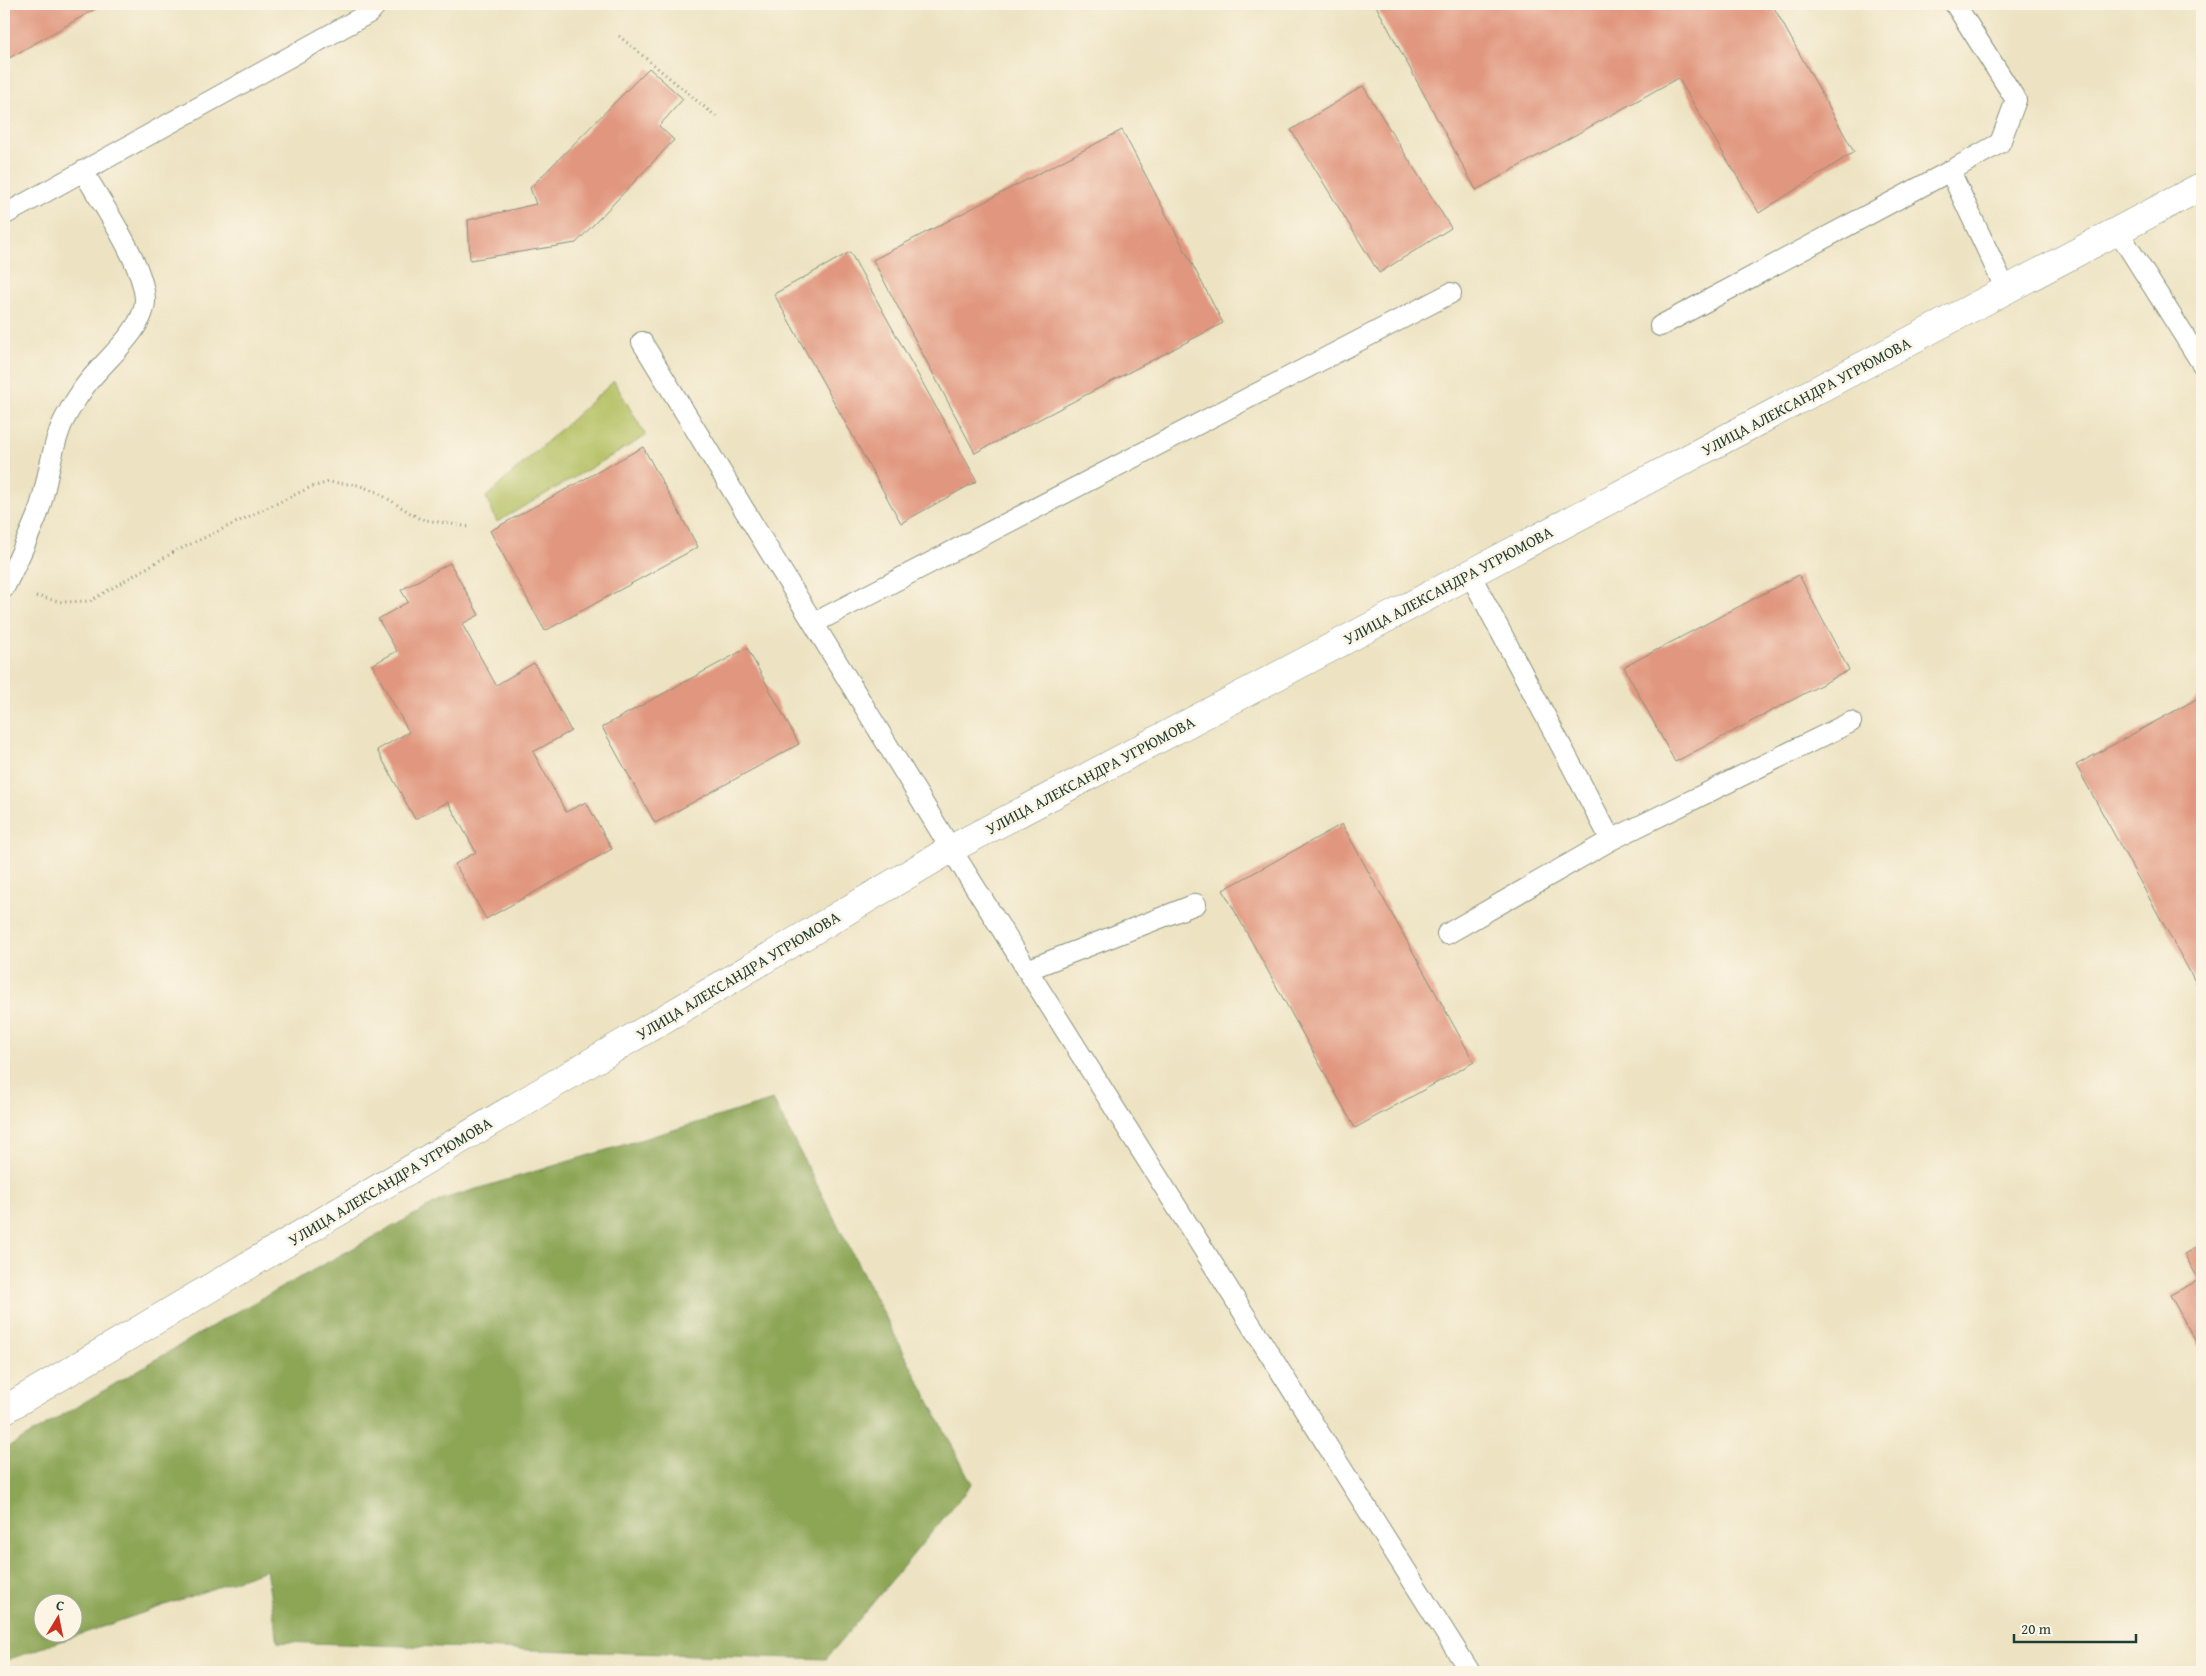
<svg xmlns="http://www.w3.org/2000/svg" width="2206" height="1676" font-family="'Gentium Book Plus',serif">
	<rect width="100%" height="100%" fill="#fcf5e5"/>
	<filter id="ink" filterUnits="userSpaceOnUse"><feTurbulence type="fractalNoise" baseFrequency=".02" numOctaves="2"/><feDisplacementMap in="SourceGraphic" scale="10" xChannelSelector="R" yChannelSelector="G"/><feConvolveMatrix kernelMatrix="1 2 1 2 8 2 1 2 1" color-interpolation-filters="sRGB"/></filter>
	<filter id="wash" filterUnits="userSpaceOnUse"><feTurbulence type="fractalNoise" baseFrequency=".0096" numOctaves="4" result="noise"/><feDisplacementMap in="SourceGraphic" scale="20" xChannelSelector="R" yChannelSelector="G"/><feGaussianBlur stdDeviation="1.12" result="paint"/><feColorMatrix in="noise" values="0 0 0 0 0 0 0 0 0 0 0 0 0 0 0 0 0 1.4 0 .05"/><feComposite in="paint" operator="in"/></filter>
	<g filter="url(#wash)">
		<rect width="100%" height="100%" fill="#ede3c3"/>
		<!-- green -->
		<polygon fill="#b2bf61" stroke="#687e4a" points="614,381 646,436 497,522 486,497"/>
		<!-- forest -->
		<path fill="#8da657" stroke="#567246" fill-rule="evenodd" d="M773,1100L972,1484L826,1659L278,1642L266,1570L4,1661V1450L224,1319L443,1199ZM42,1604H72V1634H42Z"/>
		<g id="blocks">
			<!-- building -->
			<g fill="#e1977f">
				<polygon points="4,4 104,4 4,61"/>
				<polygon points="1375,4 1772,4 1854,152 1759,213 1678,78 1476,190"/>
				<polygon points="649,68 683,99 659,126 674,140 576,243 470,260 468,220 536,204 530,188"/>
				<polygon points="1363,86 1451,228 1379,273 1291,130"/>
				<polygon points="1122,130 1223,323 975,453 873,260"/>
				<polygon points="850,252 977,481 901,523 774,294"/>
				<polygon points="643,447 698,547 545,631 490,531"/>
				<polygon points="450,563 479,615 462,624 496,685 534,663 571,731 533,752 566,812 586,802 612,849 486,919 455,864 476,852 448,802 415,819 377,750 409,732 372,665 397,651 378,619 408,602 401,590"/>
				<polygon points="1799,575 1849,670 1675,762 1624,667"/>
				<polygon points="747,648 799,744 655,823 602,727"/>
				<polygon points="2202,696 2202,994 2076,765"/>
				<polygon points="1342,824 1474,1062 1355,1128 1223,890"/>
				<polygon points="2202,1244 2202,1353 2170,1295 2199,1280 2184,1254"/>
			</g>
		</g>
	</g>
	<g filter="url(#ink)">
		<use href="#blocks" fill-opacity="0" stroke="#86907c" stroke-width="1"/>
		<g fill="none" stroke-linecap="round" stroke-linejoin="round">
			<!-- service casing -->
			<g stroke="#86907c" stroke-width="22">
				<g id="service">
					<polyline points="1955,4 2016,100 2000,143 1950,171 2006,290"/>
					<polyline points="4,215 369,13 377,4"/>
					<polyline points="2118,231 2202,364"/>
					<polyline points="1660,326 1950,171"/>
					<polyline points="642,342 951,849 1470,1672"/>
					<polyline points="1470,574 1611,840"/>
					<path d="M4,588C16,565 27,540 37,516C47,489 49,459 59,432C64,416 74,403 83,389C99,364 145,331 145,300C144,264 102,204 83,171"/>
					<polyline points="814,623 1451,293"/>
					<polyline points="1447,934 1611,840 1851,722"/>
					<polyline points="1027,970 1196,904"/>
				</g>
			</g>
			<!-- minor casing -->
			<g stroke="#86907c" stroke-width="29">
				<polyline id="minor" points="4,1410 951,849 2202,186"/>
			</g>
			<!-- path -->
			<g stroke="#86907c" stroke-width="3" stroke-dasharray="1 4" stroke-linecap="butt">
				<polyline points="619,36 719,119"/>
				<polyline points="36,596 62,602 90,601 174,552 309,488 329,482 358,485 377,492 420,519 470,527"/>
			</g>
			<!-- service -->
			<use href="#service" stroke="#fff" stroke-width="20"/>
			<!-- minor -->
			<use href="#minor" stroke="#fff" stroke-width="28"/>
		</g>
	</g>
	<g text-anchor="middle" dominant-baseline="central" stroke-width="5" stroke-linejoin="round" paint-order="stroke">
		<!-- street labels -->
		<g font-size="16" fill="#1f3d34" stroke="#fcf5e5">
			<text transform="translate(1806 396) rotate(-28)">УЛИЦА АЛЕКСАНДРА УГРЮМОВА</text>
			<text transform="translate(1448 585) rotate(-28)">УЛИЦА АЛЕКСАНДРА УГРЮМОВА</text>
			<text transform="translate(1090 775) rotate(-28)">УЛИЦА АЛЕКСАНДРА УГРЮМОВА</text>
			<text transform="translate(738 975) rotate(-31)">УЛИЦА АЛЕКСАНДРА УГРЮМОВА</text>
			<text transform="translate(390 1181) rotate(-31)">УЛИЦА АЛЕКСАНДРА УГРЮМОВА</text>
		</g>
	</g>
	<!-- margin -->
	<rect width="2206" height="1676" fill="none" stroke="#fcf5e5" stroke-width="20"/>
	<!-- north arrow -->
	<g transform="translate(58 1618) rotate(10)"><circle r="24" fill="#fcf5e5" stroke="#a4ab9e"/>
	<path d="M0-4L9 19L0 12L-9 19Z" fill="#c8321e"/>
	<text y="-8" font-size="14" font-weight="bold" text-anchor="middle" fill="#1f3d34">С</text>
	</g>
	<!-- scale -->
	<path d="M2014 1634v8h122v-8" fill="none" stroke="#1f3d34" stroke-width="2.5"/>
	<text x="2021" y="1634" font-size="15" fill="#1f3d34" stroke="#fcf5e5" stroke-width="4" paint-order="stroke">20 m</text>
</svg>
